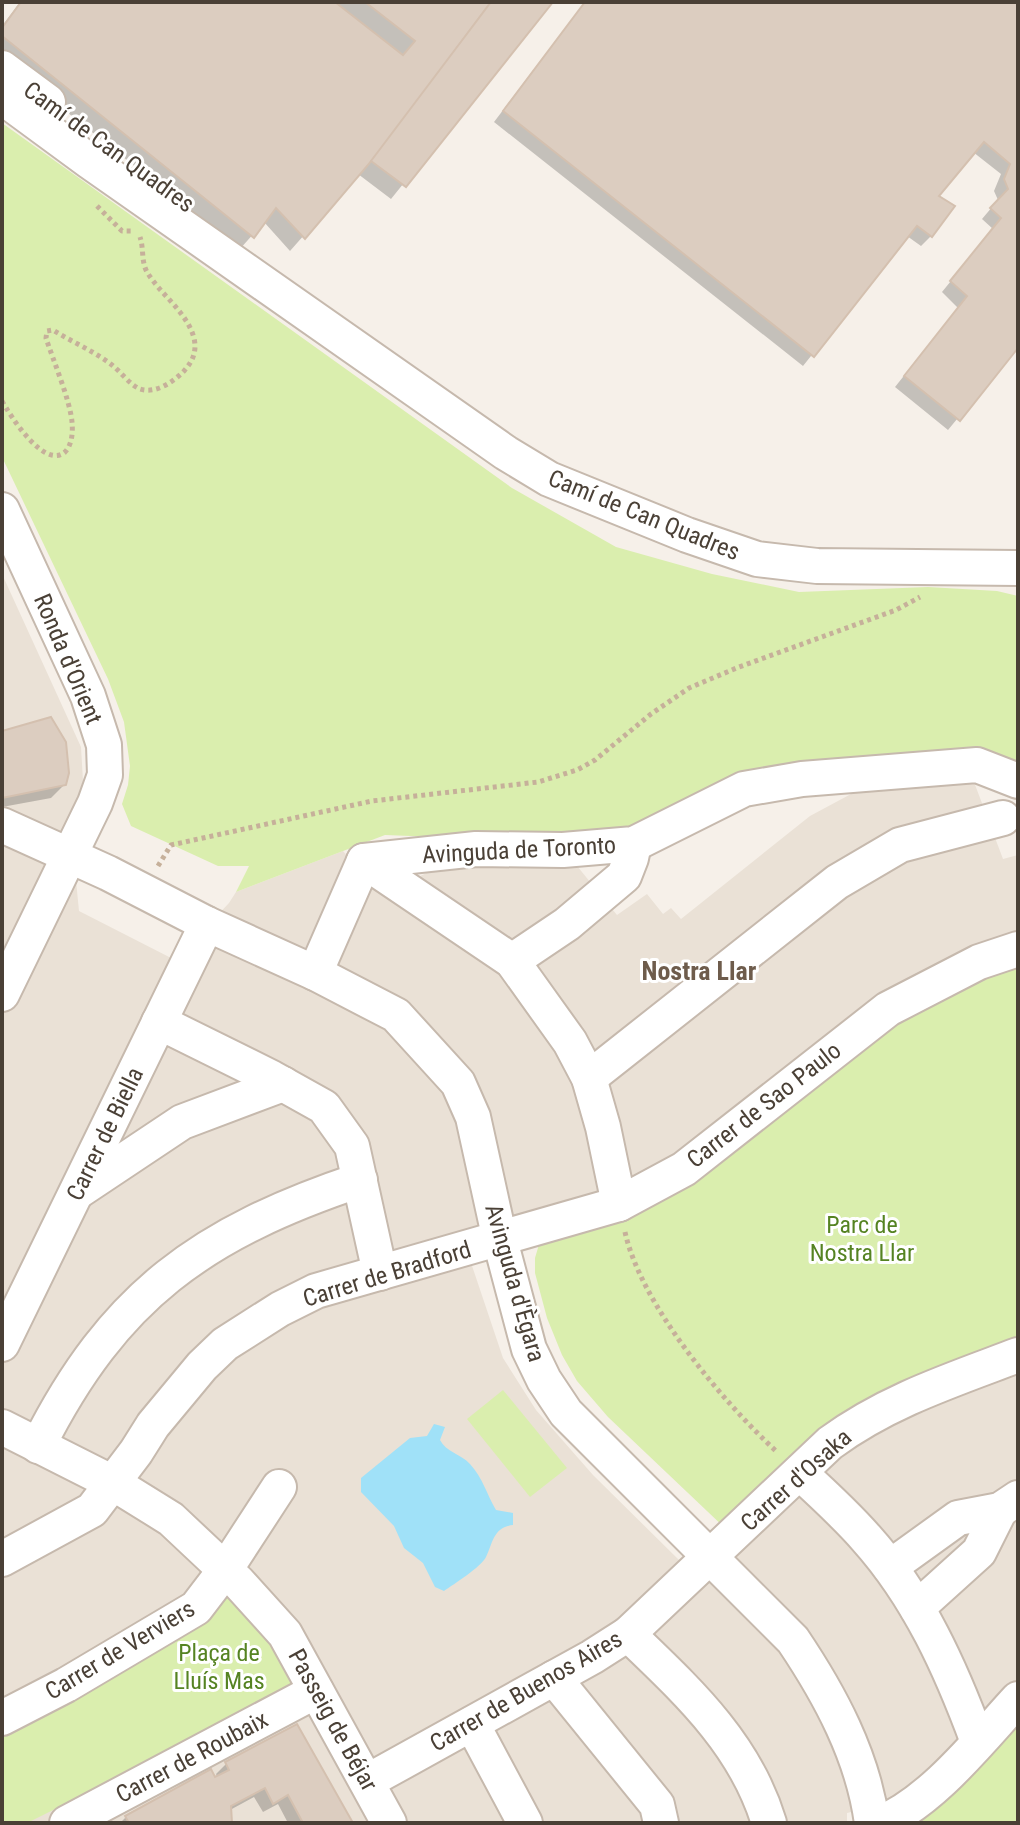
<svg xmlns="http://www.w3.org/2000/svg" width="1020" height="1825" font-family="'Roboto Condensed',sans-serif">
	<rect width="100%" height="100%" fill="#f6f0e9"/>
	<!-- residential -->
	<polygon fill="#eae1d6" points="2,574 81,747 83,781 70,820 79,911 175,960 229,903 236,892 343,851 381,895 476,849 573,861 617,915 647,894 663,914 671,908 681,919 810,816 851,794 875,784 974,782 1003,859 1018,855 1018,938 645,1180 461,1233 503,1358 536,1410 593,1475 679,1560 668,1572 692,1593 802,1487 880,1424 1018,1372 1018,1683 986,1710 902,1800 847,1813 847,1823 2,1823"/>
	<!-- green -->
	<g fill="#daeeae">
		<polygon points="2,123 512,488 616,547 712,574 799,592 928,587 997,591 1018,596 1018,762 996,757 894,761 626,833 462,838 385,835 236,892 249,866 218,866 131,826 122,804 128,785 130,766 124,722 108,679 2,457"/>
		<polygon points="1018,962 1018,1345 928,1378 727,1530 608,1417 577,1381 562,1355 547,1318 535,1273 535,1258 540,1241 893,1018"/>
		<polygon points="503,1390 567,1468 530,1497 467,1419"/>
		<polygon points="219,1587 252,1617 299,1688 27,1823 2,1823 2,1726"/>
		<polygon points="1018,1717 1018,1823 920,1823"/>
	</g>
	<!-- water -->
	<path fill="#a0e1f8" d="M434,1424L445,1427L440,1440C446,1452 461,1454 470,1464C483,1478 487,1495 496,1510L513,1513V1525C493,1527 493,1543 486,1557C481,1567 454,1584 444,1591L435,1587L423,1563L404,1548L394,1526L361,1492V1478L410,1438L427,1436Z"/>
	<!-- shadow -->
	<g fill="#0003">
		<polygon points="20,2 550,2 391,199 358,174 290,251 264,222 239,250 2,60 2,26"/>
		<polygon points="585,2 1018,2 1018,345 948,430 895,387 958,308 942,292 993,229 982,219 998,200 994,191 1001,174 973,152 936,197 931,236 921,246 907,236 803,366 494,122"/>
		<polygon points="2,733 65,784 51,798 2,807"/>
		<polygon points="226,1764 351,1823 288,1823 278,1804 263,1812 254,1797 230,1810 229,1823 120,1823 126,1817 214,1780 218,1778 216,1774"/>
	</g>
	<!-- building -->
	<g fill="#dccdc0" stroke="#d4c0af" stroke-width="2">
		<polygon points="21,2 335,2 403,55 415,41 365,2 491,2 385,145 305,239 276,208 254,238 2,36 2,28"/>
		<polygon points="491,2 553,2 406,187 371,161"/>
		<polygon points="585,2 1018,2 1018,348 960,421 904,376 967,296 950,281 1001,218 990,208 1008,189 1004,179 1010,164 984,142 939,196 955,206 932,237 917,226 814,357 503,111"/>
		<polygon points="51,717 66,742 69,773 66,785 2,798 2,731"/>
		<polygon points="297,1724 353,1823 303,1823 288,1795 273,1804 265,1788 231,1806 232,1823 129,1823 125,1816 211,1769 215,1777 229,1770 225,1762"/>
	</g>
	<g fill="none" stroke-linecap="round" stroke-linejoin="round">
		<!-- street casing -->
		<g stroke="#c6b9ad" stroke-width="38">
			<g id="street">
				<polyline points="2,68 48,102"/>
				<polyline points="2,97 89,161 506,453 549,479 687,535 757,559 817,566 1018,568"/>
				<polyline points="2,510 88,696 104,745 105,775 95,803 2,994"/>
				<path d="M2,825L108,873L207,924L315,973L396,1015L458,1083L473,1117L500,1240L529,1349L544,1380L566,1413L793,1640C830,1695 863,1756 872,1823"/>
				<polyline points="364,861 512,961 570,1042 589,1078 603,1127 619,1204"/>
				<polyline points="512,961 567,924 624,876 631,858 634,844"/>
				<polyline points="315,973 364,861 476,849 563,850 634,844 744,789 802,779 977,765 1018,781"/>
				<polyline points="159,1022 272,1078 324,1107 352,1146 380,1273"/>
				<polyline points="589,1078 837,882 900,845 1003,818"/>
				<polyline points="77,1192 182,1122 283,1084"/>
				<polyline points="2,1344 207,924"/>
				<polyline points="2,1427 113,1483 171,1519 238,1582 285,1634 389,1823"/>
				<path d="M38,1446C114,1295 202,1233 360,1180"/>
				<path d="M800,1473C823,1494 846,1515 866,1538C919,1597 951,1669 978,1742"/>
				<polyline points="2,1559 92,1510 136,1452 153,1425 202,1366 225,1344 280,1309 316,1291 619,1204 684,1169 888,1009 979,962 1018,949"/>
				<polyline points="890,1567 958,1518 1000,1510 1018,1498"/>
				<polyline points="917,1608 979,1552 1000,1510"/>
				<path d="M628,1634C686,1690 745,1743 769,1823"/>
				<polyline points="554,1678 657,1805 661,1823"/>
				<polyline points="2,1718 66,1685 196,1608 225,1570 279,1487"/>
				<polyline points="472,1724 525,1823"/>
				<path d="M368,1781L592,1657L628,1634L830,1443C887,1401 952,1380 1018,1355"/>
				<polyline points="67,1823 316,1691"/>
				<path d="M880,1823C931,1803 981,1739 1018,1699"/>
			</g>
		</g>
		<!-- path -->
		<g stroke="#c6b09a" stroke-width="5" stroke-dasharray="4 4" stroke-linecap="butt">
			<polyline points="97,206 122,231 132,231"/>
			<path d="M2,401C10,415 44,470 65,452C72,445 73,432 72,422C70,400 53,360 46,338L47,331L53,330C72,342 94,351 112,365C121,372 130,385 140,389C156,394 173,382 184,371C193,361 197,351 194,338C187,312 160,294 147,272C141,261 144,249 140,237"/>
			<polyline points="158,866 171,845 372,801 538,782 577,770 595,760 651,714 689,688 739,667 896,610 920,597"/>
			<path d="M625,1232C641,1305 723,1402 777,1452"/>
		</g>
		<!-- street -->
		<use href="#street" stroke="#fff" stroke-width="34"/>
	</g>
	<g text-anchor="middle" dominant-baseline="central" stroke-width="6" stroke-linejoin="round" paint-order="stroke">
		<!-- street labels -->
		<g font-size="24" fill="#4a4036" stroke="#fff">
			<text transform="translate(109 147) rotate(36)">Camí de Can Quadres</text>
			<text transform="translate(644 515) rotate(22)">Camí de Can Quadres</text>
			<text transform="translate(68 659) rotate(67)">Ronda d'Orient</text>
			<text transform="translate(519 850) rotate(-3)">Avinguda de Toronto</text>
			<text transform="translate(764 1105) rotate(-38)">Carrer de Sao Paulo</text>
			<text transform="translate(105 1134) rotate(-64)">Carrer de Biella</text>
			<text transform="translate(387 1274) rotate(-17)">Carrer de Bradford</text>
			<text transform="translate(515 1283) rotate(74)">Avinguda d'Ègara</text>
			<text transform="translate(796 1480) rotate(-42)">Carrer d'Osaka</text>
			<text transform="translate(120 1650) rotate(-31)">Carrer de Verviers</text>
			<text transform="translate(526 1691) rotate(-30)">Carrer de Buenos Aires</text>
			<text transform="translate(333 1720) rotate(61)">Passeig de Béjar</text>
			<text transform="translate(192 1757) rotate(-28)">Carrer de Roubaix</text>
		</g>
		<!-- park labels -->
		<g font-size="24" fill="#558322" stroke="#fff">
			<text x="862" y="1225">Parc de<tspan x="862" dy="28">Nostra Llar</tspan></text>
			<text x="219" y="1653">Plaça de<tspan x="219" dy="28">Lluís Mas</tspan></text>
		</g>
		<!-- neighbourhood labels -->
		<g font-size="26" font-weight="bold" fill="#6e5c4c" stroke="#fff">
			<text x="699" y="971">Nostra Llar</text>
		</g>
	</g>
	<!-- border -->
	<rect width="1020" height="1825" fill="none" stroke="#4a4036" stroke-width="8"/>
</svg>
